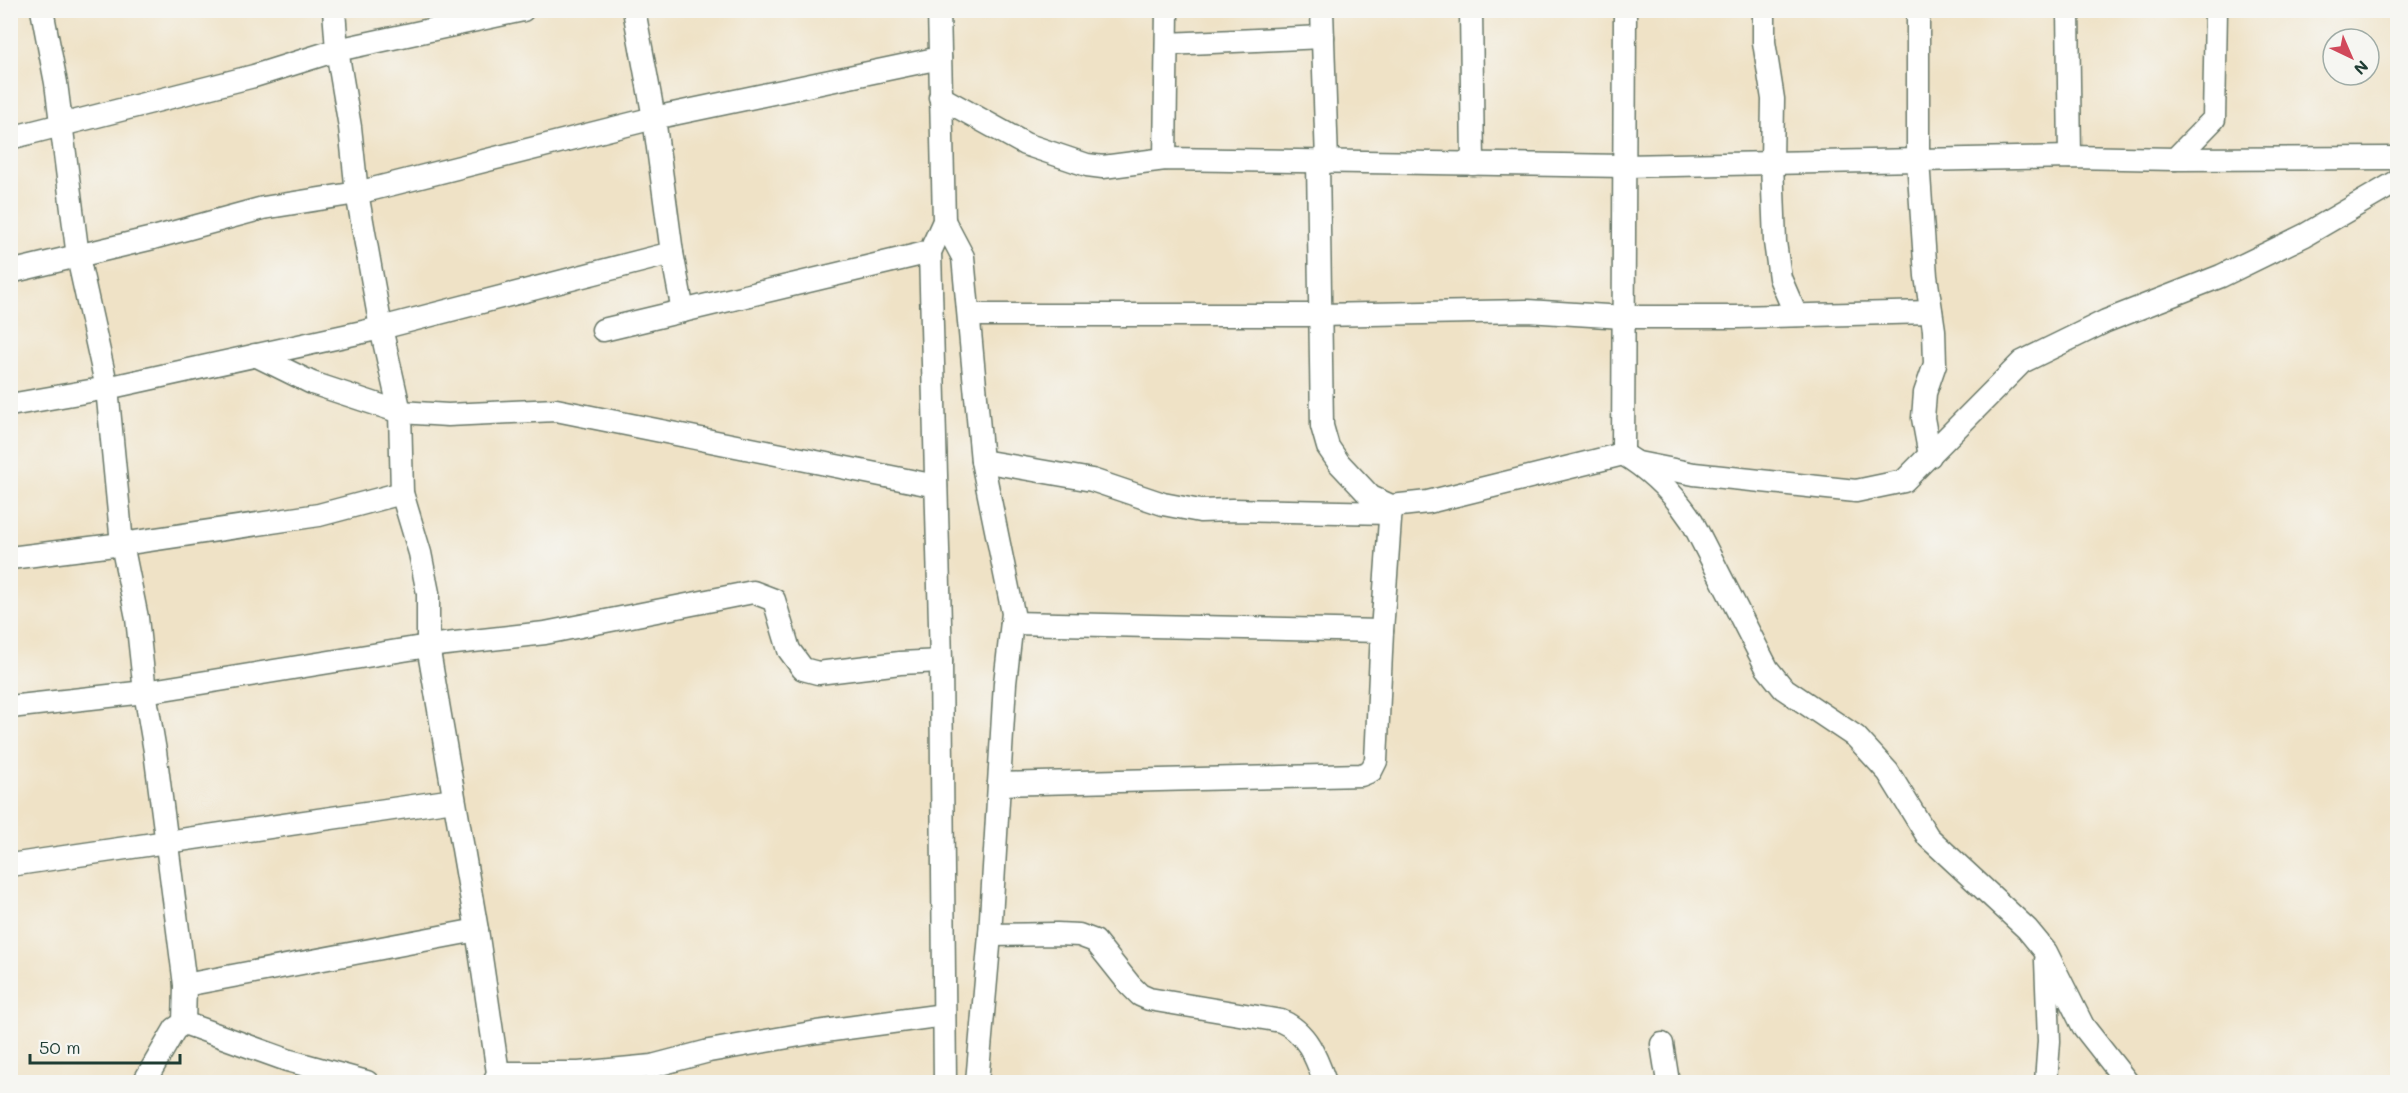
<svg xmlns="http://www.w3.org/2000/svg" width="2408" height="1093" font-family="Mali,sans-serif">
	<rect width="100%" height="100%" fill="#f6f6f2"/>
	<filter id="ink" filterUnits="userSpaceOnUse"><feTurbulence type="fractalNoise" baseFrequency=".0167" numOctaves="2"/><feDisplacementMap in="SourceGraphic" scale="12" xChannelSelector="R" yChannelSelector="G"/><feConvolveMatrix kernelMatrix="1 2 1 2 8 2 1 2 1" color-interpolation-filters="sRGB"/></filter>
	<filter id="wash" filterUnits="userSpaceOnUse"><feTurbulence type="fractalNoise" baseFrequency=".008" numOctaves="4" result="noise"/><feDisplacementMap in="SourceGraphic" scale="24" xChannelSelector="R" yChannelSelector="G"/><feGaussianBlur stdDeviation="1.35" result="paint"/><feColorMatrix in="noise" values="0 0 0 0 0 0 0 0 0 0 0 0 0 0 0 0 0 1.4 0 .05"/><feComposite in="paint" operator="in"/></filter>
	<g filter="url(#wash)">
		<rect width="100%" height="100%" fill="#efe2c6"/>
	</g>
	<g filter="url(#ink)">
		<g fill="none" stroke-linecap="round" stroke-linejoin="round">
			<!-- minor casing -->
			<g stroke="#687767" stroke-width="25">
				<g id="minor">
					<polyline points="42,10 56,83 78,257 107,388 122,544 137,618 145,692 155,751 185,985 184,1023"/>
					<polyline points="334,10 337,50 350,127 357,193 381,328 400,412 402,493 420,553 428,593 428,646 477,930 498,1073 494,1082"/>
					<polyline points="939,10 944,221 930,252 941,661 945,1082"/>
					<polyline points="1322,10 1327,162"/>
					<polyline points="1471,10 1473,164"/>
					<polyline points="1764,10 1764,42 1773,99 1772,163 1775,242 1780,278 1796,315"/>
					<polyline points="1918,10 1918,160 1926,276 1934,330 1935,364 1925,393 1923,418 1930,456"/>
					<polyline points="2068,10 2070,157"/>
					<polyline points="1167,44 1323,37"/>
					<polyline points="940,97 1025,144 1087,165 1103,167 1165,159 1624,166 2070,157 2175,159 2398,158"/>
					<polyline points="10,138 254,76 337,50 523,10"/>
					<polyline points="1165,159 1167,10"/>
					<polyline points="2175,159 2214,119 2216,10"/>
					<path d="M1318,162L1322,426L1328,447L1339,463L1371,497L1391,506L1428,502L1623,454C1650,470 1674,494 1692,521L1767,668L1783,688L1856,737L1888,772L1928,837L2027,929L2046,952L2083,1026L2127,1082"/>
					<polyline points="944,221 963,257 982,461 1013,613 1005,683 990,935 977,1082"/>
					<polyline points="672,253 683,311"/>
					<polyline points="10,272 153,238 263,208 357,193 654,118 940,58"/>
					<polyline points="969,315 1319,315 1527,311 1623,317 1736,317 1931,312"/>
					<polyline points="603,330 930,252"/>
					<polyline points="255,355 312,383 400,412 448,415 556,410 936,486"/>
					<polyline points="10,405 107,388 381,328 672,253 654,118 634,10"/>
					<polyline points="1623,454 1625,10"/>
					<polyline points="982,461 1092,480 1163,504 1200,511 1232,510 1391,513"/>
					<polyline points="1638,463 1694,474 1856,491 1904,481 2022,362 2106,321 2221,276 2305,235 2398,181"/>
					<polyline points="10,558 122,544 319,515 402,493"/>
					<polyline points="1012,623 1382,631"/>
					<polyline points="10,707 145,692 428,646 545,633 753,592 774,600 789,650 803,669 818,673 900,663 941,661"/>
					<polyline points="999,784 1361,775 1371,771 1376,761 1382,631 1391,506"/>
					<polyline points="10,865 454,800"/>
					<path d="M990,935L1057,934L1079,935L1095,941L1130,985L1140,995L1149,999L1281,1021C1307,1032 1316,1057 1325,1082"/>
					<polyline points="2046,960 2049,1041 2046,1082"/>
					<polyline points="185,985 477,930"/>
					<polyline points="1662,1044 1668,1082"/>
					<polyline points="498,1073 579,1073 652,1066 709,1051 817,1032 944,1015"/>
					<polyline points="144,1082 175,1029 184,1023 287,1060 367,1082"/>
				</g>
			</g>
			<!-- minor -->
			<use href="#minor" stroke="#fff" stroke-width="22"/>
		</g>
	</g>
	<!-- margin -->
	<rect width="2408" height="1093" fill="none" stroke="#f6f6f2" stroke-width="36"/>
	<!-- north arrow -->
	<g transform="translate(2351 57) rotate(136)"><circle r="28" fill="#f6f6f2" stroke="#a0aca6" stroke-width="1.5"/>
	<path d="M0-4.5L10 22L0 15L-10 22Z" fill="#d1495b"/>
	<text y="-9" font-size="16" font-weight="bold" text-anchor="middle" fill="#1f3d34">N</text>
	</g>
	<!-- scale -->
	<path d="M30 1054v9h150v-9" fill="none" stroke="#1f3d34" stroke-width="3"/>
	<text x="39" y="1054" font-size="18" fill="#1f3d34" stroke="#f6f6f2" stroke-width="4.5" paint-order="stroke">50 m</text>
</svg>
